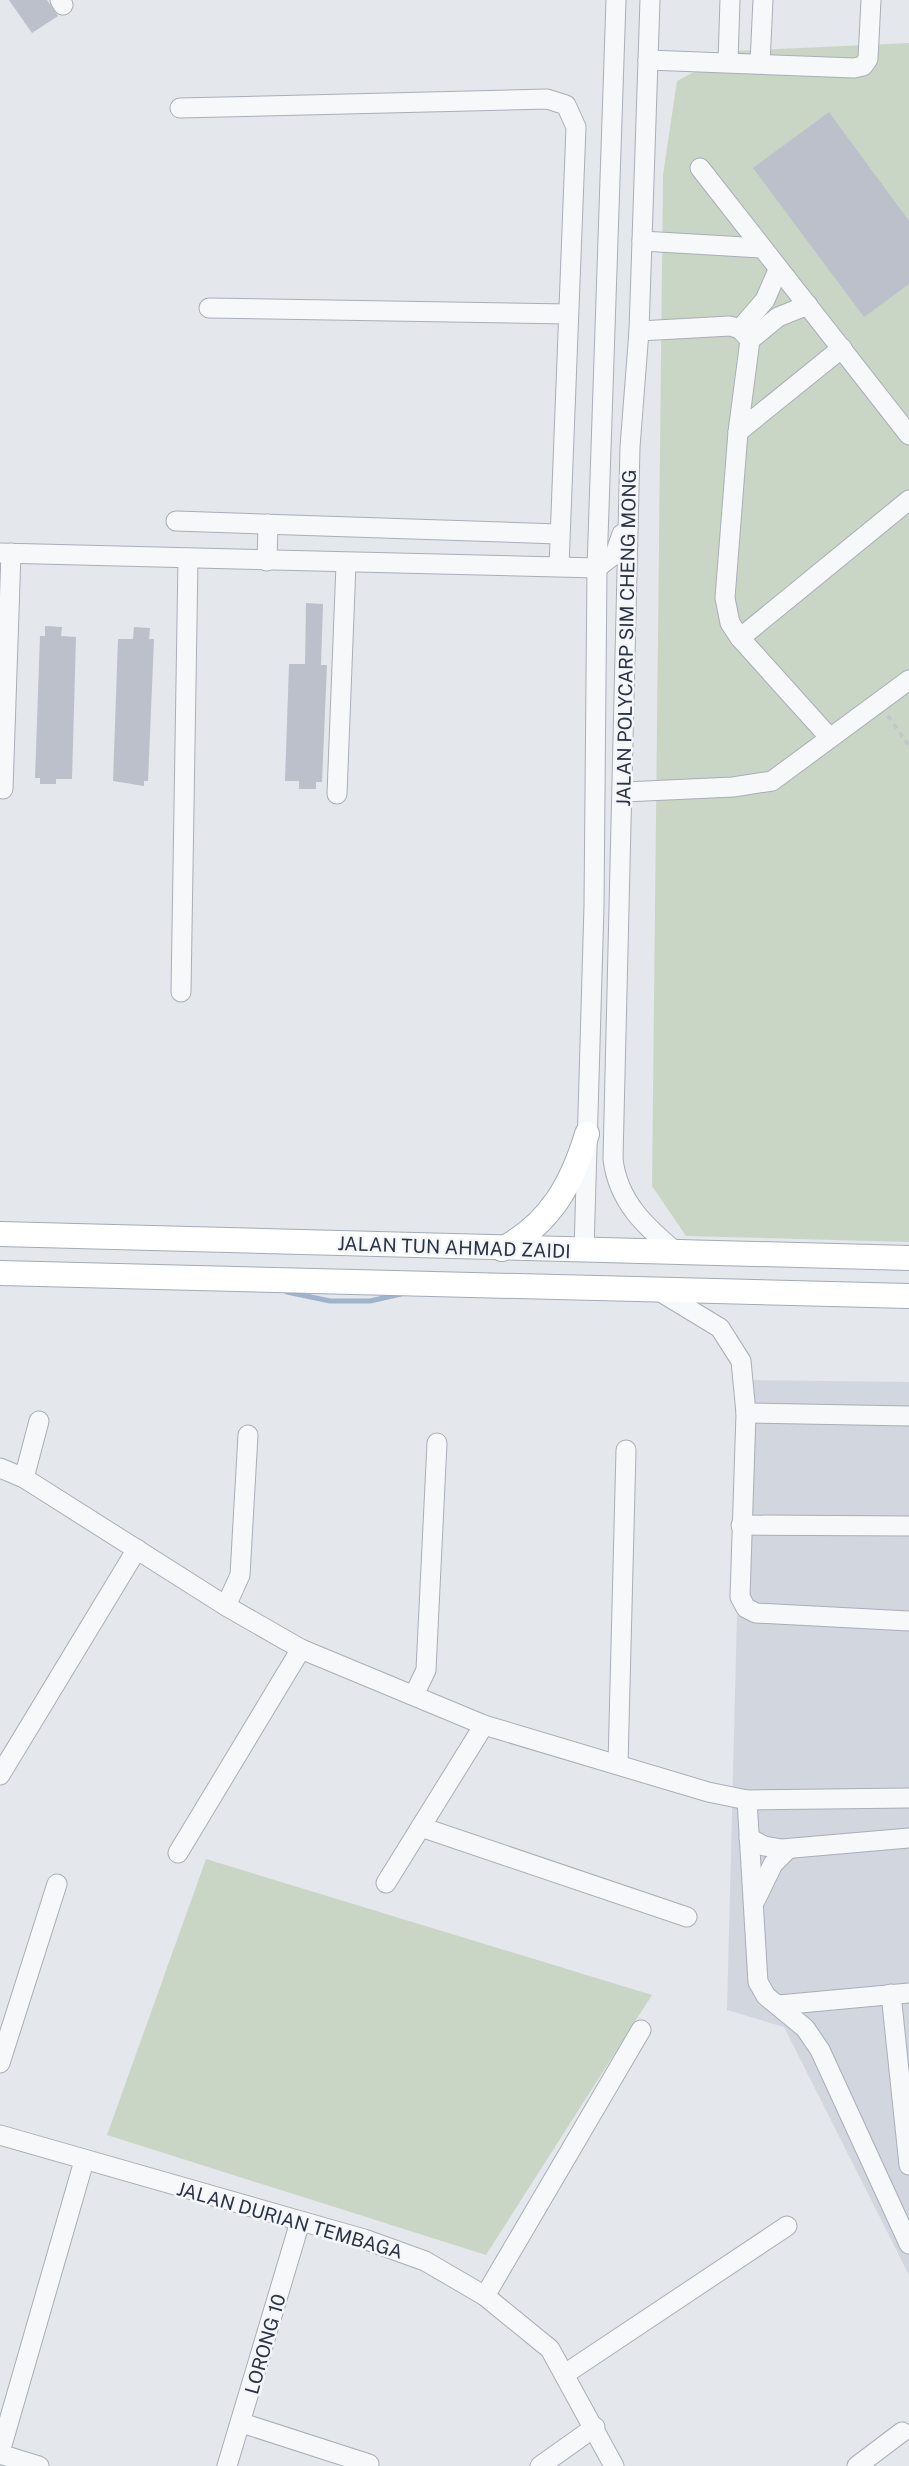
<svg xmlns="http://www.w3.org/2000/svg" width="909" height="2466" font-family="'Public Sans',sans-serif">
	<rect width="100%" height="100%" fill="#e4e7ec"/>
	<!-- built -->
	<polygon fill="#d2d6de" points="743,1380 909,1382 909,2275 784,2027 727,2010"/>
	<!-- green -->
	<g fill="#c9d6c5">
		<polygon points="909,43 909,1242 686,1236 652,1186 663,175 677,81 734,51"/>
		<polygon points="206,1859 652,1995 486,2255 107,2135"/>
	</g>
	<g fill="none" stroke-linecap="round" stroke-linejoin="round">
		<!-- stream -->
		<polyline stroke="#9fb4cc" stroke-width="5" points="287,1292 330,1301 370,1301 401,1294"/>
	</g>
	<!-- building -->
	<g fill="#bbc0ca">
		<polygon points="9,0 47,0 58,16 32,33"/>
		<polygon points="829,112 909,221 909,284 864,317 753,168"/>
		<polygon points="306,603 323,604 321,665 327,665 322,782 316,782 316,789 299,789 299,781 285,781 289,664 305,664"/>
		<polygon points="45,626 62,627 61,636 76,637 72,779 56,779 56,784 40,784 40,778 35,778 40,636 45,636"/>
		<polygon points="134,627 150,628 149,639 154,639 148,781 144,781 144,786 113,781 118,639 133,639"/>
	</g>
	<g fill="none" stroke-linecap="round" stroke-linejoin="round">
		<!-- minor casing -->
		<g stroke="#a9aeb7" stroke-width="21">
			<g id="minor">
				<polyline points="60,0 63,5"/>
				<path d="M650,0L639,331L630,447L613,1159C618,1202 646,1227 677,1253"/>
				<polyline points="648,60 854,68 863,66 868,59 871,0"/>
				<polyline points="728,61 730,0"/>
				<polyline points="760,63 763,0"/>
				<polyline points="180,108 547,99 566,105 576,127 559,566"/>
				<polyline points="700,168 909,435"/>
				<polyline points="642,241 761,248"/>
				<polyline points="209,308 568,314"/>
				<polyline points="740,329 765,300 778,270"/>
				<polyline points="639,331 730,326 740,329 750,340 738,432 725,598 730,623 740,638 830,738"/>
				<polyline points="750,340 778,317 808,305"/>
				<polyline points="738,432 842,348"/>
				<polyline points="176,521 558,534"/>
				<polyline points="0,553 597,568 615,554 622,534"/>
				<polyline points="267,561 268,524"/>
				<polyline points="740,638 909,500"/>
				<polyline points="3,789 11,553"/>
				<polyline points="624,792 733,787 772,781 909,680"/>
				<polyline points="337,794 346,564"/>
				<polyline points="181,992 188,559"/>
				<polyline points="584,1251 594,906 597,568 616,0"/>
				<polyline points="659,1291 720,1328 741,1361 746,1413 740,1597 746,1608 756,1613 909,1621"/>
				<polyline points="746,1413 909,1416"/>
				<polyline points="0,1468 24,1478 226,1606 301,1649 484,1725 708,1792 747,1800 909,1798"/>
				<polyline points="24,1478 39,1421"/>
				<polyline points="741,1525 909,1526"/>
				<polyline points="226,1606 240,1575 248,1435"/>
				<polyline points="414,1695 426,1670 437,1443"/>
				<polyline points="618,1764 626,1450"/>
				<polyline points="0,1775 137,1549"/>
				<polyline points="747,1800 758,1982 766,1996 805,2028 820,2050 909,2244"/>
				<polyline points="421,1827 687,1917"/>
				<polyline points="749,1838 764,1846 782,1849 909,1838"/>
				<polyline points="178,1853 301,1649"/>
				<polyline points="386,1883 484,1725"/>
				<polyline points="756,1899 773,1864 788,1849"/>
				<polyline points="891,1994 909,2165"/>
				<polyline points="779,2005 909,1993"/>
				<polyline points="0,2063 57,1884"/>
				<polyline points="0,2135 364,2239 425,2261 485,2296 550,2349 614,2466"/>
				<polyline points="485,2296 641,2030"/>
				<polyline points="565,2374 787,2226"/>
				<polyline points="242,2423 369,2464"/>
				<polyline points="0,2452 84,2161"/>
				<polyline points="0,2454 39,2466"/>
				<polyline points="227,2466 300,2222"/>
				<polyline points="540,2466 595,2427"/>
				<polyline points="857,2466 902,2432"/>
			</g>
		</g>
		<!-- major casing -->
		<g stroke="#a3abb8" stroke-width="26">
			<g id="major">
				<polyline points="0,1234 909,1258"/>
				<path d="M502,1249C550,1224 572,1184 587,1134"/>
				<polyline points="0,1273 909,1296"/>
			</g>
		</g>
		<!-- path -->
		<polyline stroke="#c2c5cb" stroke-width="3.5" stroke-dasharray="5 5" stroke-linecap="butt" points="888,716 909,746"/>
		<!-- minor -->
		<use href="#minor" stroke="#f7f8fa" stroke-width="19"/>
		<!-- major -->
		<use href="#major" stroke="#fff" stroke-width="24"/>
	</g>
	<g text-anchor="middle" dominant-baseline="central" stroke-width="5" stroke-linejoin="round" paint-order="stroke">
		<!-- street labels -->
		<g font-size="19" fill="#2b3445" stroke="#f4f6f9">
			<text transform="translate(626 638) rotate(-89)">JALAN POLYCARP SIM CHENG MONG</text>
			<text transform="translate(454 1247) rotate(2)">JALAN TUN AHMAD ZAIDI</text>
			<text transform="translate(290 2220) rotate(16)">JALAN DURIAN TEMBAGA</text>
			<text transform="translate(265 2344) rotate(-74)">LORONG 10</text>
		</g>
	</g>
</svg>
